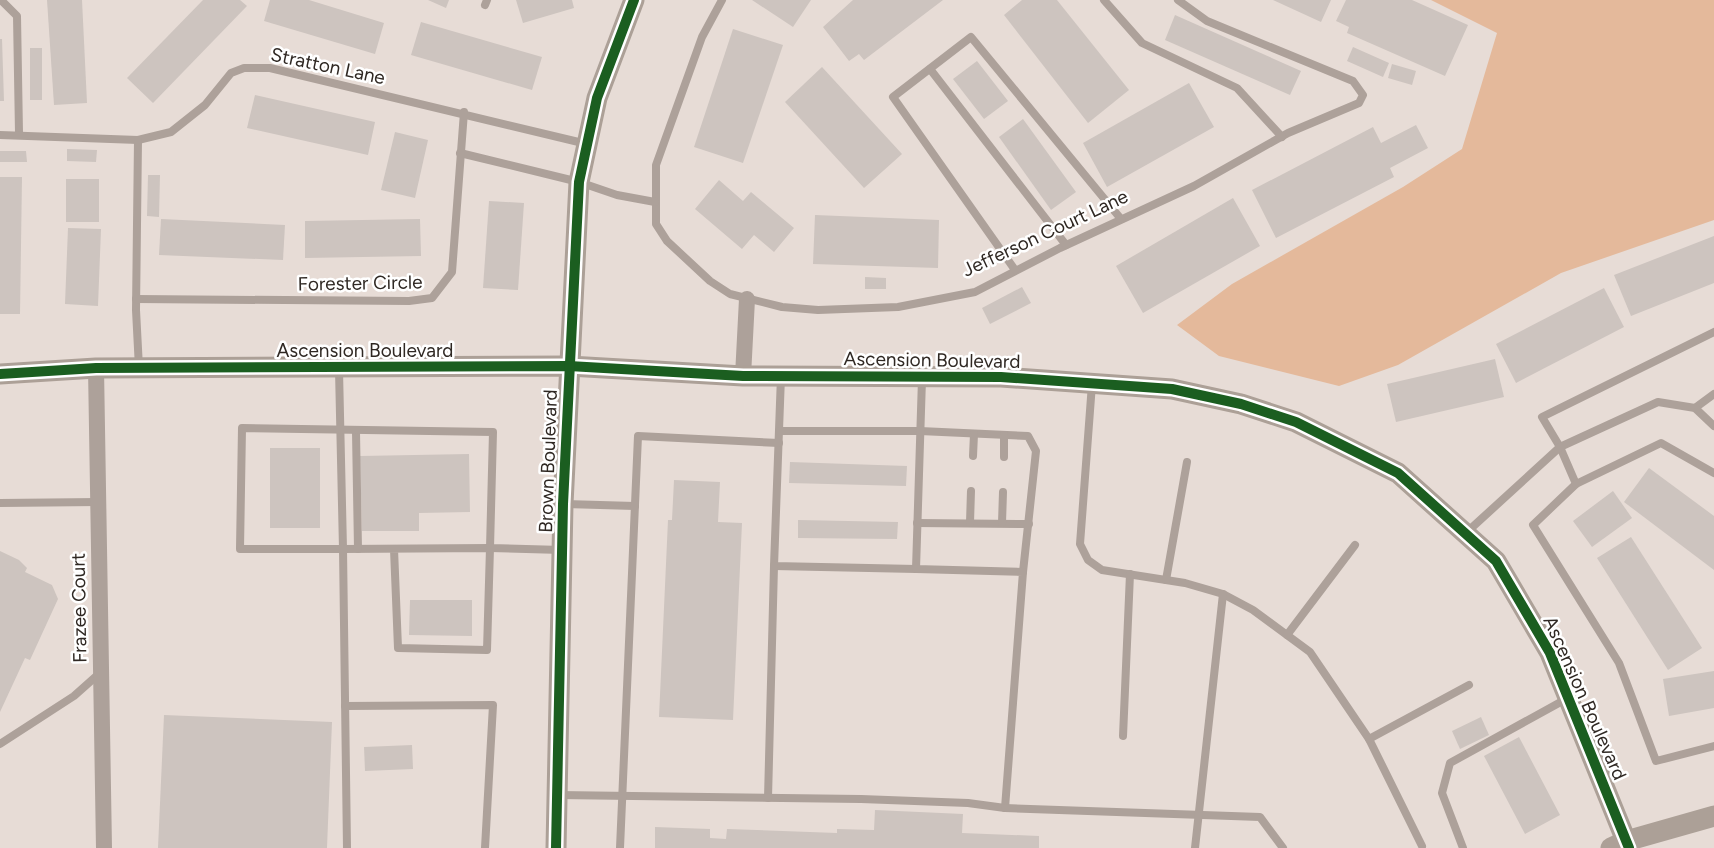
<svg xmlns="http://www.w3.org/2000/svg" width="1714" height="848" font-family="Figtree,sans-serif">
	<rect width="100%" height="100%" fill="#e7dcd6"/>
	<!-- green -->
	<polygon fill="#e4b99b" points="1431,0 1714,0 1714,220 1561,273 1398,365 1339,386 1219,356 1177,325 1232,284 1403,187 1462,149 1497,33"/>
	<!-- building -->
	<g fill="#cdc4bf">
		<polygon points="47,0 82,0 87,103 54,105"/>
		<polygon points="203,0 240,0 247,6 153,103 127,78"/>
		<polygon points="270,0 309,0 384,23 375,54 264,21"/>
		<polygon points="428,0 449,0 446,8"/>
		<polygon points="516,0 572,0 574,8 523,23"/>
		<polygon points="752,0 811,0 793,27"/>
		<polygon points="853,0 943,0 864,60 859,54 849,61 823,27"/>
		<polygon points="1022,0 1057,0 1129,90 1088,123 1004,15"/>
		<polygon points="1273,0 1331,0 1321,22"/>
		<polygon points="1346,0 1412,0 1468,25 1445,76 1347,33 1349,27 1336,21"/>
		<polygon points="1175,15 1301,71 1290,95 1165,40"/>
		<polygon points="421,22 542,57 532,90 411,55"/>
		<polygon points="733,29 783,45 743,163 694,147"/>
		<polygon points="0,39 2,39 4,101 0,101"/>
		<polygon points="1353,47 1389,63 1383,77 1347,61"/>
		<rect x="30" y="48" width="12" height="52"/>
		<polygon points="977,61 1008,101 984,119 953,79"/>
		<polygon points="1392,64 1416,71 1412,85 1388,78"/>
		<polygon points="822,67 902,154 864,188 785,102"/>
		<polygon points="1189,83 1214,127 1107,187 1083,143"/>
		<polygon points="255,95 375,122 368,155 247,128"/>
		<polygon points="1023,119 1076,192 1051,210 999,137"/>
		<polygon points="1416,125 1428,148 1390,168 1394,177 1276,238 1252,190 1373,127 1381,143"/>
		<polygon points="395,132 428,140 415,198 381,190"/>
		<polygon points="67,149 97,150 96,162 67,161"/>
		<polygon points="0,151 26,151 27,162 0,162"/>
		<polygon points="148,175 160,175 159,217 147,216"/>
		<polygon points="0,177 22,177 20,314 0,314"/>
		<rect x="66" y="179" width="33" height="43"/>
		<polygon points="719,180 743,201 751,192 794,228 774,252 754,235 742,249 695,209"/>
		<polygon points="1233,198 1260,246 1143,313 1116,266"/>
		<polygon points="489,201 524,203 518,290 483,288"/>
		<polygon points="815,215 939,220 938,268 813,264"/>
		<polygon points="161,219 285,225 283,260 159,255"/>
		<polygon points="420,219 421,256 305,258 305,221"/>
		<polygon points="68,228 101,229 98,306 65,304"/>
		<polygon points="1714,236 1714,283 1631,316 1614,275"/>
		<polygon points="865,277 886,278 886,289 865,289"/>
		<polygon points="1022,287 1031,303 990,324 982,308"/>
		<polygon points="1604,288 1624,327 1516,383 1496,344"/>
		<polygon points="1495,359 1504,397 1396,422 1387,384"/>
		<rect x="270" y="448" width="50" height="80"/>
		<polygon points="469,454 470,512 419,513 419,531 362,531 360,456"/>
		<polygon points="790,462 907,466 906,486 789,483"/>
		<polygon points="1649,468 1714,516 1714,570 1624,502"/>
		<polygon points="674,480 720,482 718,522 742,523 733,720 659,717 668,520 672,520"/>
		<polygon points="1613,491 1632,518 1592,547 1573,521"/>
		<polygon points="798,520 898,522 897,539 798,538"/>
		<polygon points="1631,537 1702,648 1668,670 1597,558"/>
		<polygon points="0,551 19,560 27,568 25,572 52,585 58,599 30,660 25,658 0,712"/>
		<polygon points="410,600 472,600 472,636 409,635"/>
		<polygon points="1714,671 1714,708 1669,716 1663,679"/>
		<polygon points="164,715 332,722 327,848 158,848"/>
		<polygon points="1481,717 1489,735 1460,749 1452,731"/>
		<polygon points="1519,737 1560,815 1525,834 1484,756"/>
		<polygon points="412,745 413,769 365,771 364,747"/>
		<polygon points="875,810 963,814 962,833 1039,836 1039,848 655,848 655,827 710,829 710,838 726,839 727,829 837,833 837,829 874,830"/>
	</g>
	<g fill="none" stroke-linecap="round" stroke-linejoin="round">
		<!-- lane -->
		<g stroke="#ada19a" stroke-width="8">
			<polyline points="1,0 17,16 19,133"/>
			<polyline points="722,0 702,37 656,165 656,224 667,241 710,281 730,294 782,307 818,310 898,307 975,292 1060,248 1194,186 1288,133 1359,103 1363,95 1353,81 1207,21 1178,0"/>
			<polyline points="1104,0 1142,43 1237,88 1282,137"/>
			<polyline points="485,5 487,0"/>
			<polyline points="930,69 1066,245"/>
			<polyline points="0,135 138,140 171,132 205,105 231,73 244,68 270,68 587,144"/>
			<polyline points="138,140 136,310 139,368"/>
			<polyline points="460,153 579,182 617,195 655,202"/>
			<polyline points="1015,270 893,97 971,37 1121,219"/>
			<polyline points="136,299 409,301 432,298 452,272 464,112"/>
			<polyline points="1714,332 1542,417 1560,447 1576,484 1533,525 1619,663 1656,761 1714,746"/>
			<polyline points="339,370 343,549 490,548 487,650 398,648 394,549"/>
			<polyline points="781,376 774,566 916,569"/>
			<polyline points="1092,384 1080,544 1088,560 1102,570 1185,583 1223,594 1253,610 1310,652 1369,739 1422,846"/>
			<polyline points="1695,408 1714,394"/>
			<polyline points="779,431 920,431 1028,436 1036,451 1023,572"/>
			<polyline points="356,432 358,549"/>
			<polyline points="973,456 974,434"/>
			<polyline points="1004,457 1004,435"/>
			<polyline points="1576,484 1661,443 1714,473"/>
			<polyline points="0,503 98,502"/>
			<polyline points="565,504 635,506"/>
			<polyline points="917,523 1029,524"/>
			<polyline points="970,523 971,491"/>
			<polyline points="1002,523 1003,492"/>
			<polyline points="1467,532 1560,447 1658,402 1695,408 1714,426"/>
			<polyline points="1166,580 1187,462"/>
			<polyline points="1287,635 1355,545"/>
			<polyline points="345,706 493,705 485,848"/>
			<polyline points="1123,736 1130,574"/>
			<polyline points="1369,739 1469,685"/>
			<polyline points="0,744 74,696 101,672"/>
			<polyline points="558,795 861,799 968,803 1005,808 1023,572 916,569 922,379"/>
			<polyline points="768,798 774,566"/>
			<polyline points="1005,808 1260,817 1283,848"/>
			<polyline points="347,848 343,549 240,549 242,428 493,432 490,548 562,550"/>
			<polyline points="620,848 638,436 779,443"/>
			<polyline points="1195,848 1223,594"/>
			<polyline points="1463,848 1442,793 1450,763 1568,698"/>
		</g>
		<!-- street -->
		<g stroke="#ada19a" stroke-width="16">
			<polyline points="96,368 104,848"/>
			<polyline points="743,376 747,299"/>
		</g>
		<!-- secondary -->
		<g stroke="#aca097" stroke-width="21">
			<polyline points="0,374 96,368 569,366 743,376 1001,377 1172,389 1241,404 1296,422 1398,473 1496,561 1550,653 1629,848"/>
			<polyline points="556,848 563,504 579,182 597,98 634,0"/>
			<polyline points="1611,848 1626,841 1714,816"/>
		</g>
		<!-- cycleway casing -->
		<g stroke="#fff" stroke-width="15">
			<g id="cycleway">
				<polyline points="0,374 96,368 569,366 743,376 1001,377 1172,389 1241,404 1296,422 1398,473 1496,561 1550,653 1629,848"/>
				<polyline points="556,848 563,504 579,182 597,98 634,0"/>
			</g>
		</g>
		<!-- cycleway -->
		<use href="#cycleway" stroke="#1b5e20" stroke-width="10"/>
	</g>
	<g text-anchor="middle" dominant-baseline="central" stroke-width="5" stroke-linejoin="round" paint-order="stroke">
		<!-- street labels -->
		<g font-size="19" fill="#2f2823" stroke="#fff">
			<text transform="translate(328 66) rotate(12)">Stratton Lane</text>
			<text transform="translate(1045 233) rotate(-25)">Jefferson Court Lane</text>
			<text transform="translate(360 283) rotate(-1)">Forester Circle</text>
			<text x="365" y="350">Ascension Boulevard</text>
			<text transform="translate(932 360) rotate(1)">Ascension Boulevard</text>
			<text transform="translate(548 461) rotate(-88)">Brown Boulevard</text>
			<text transform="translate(79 608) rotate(-91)">Frazee Court</text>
			<text transform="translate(1585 698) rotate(66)">Ascension Boulevard</text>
		</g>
	</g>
</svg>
